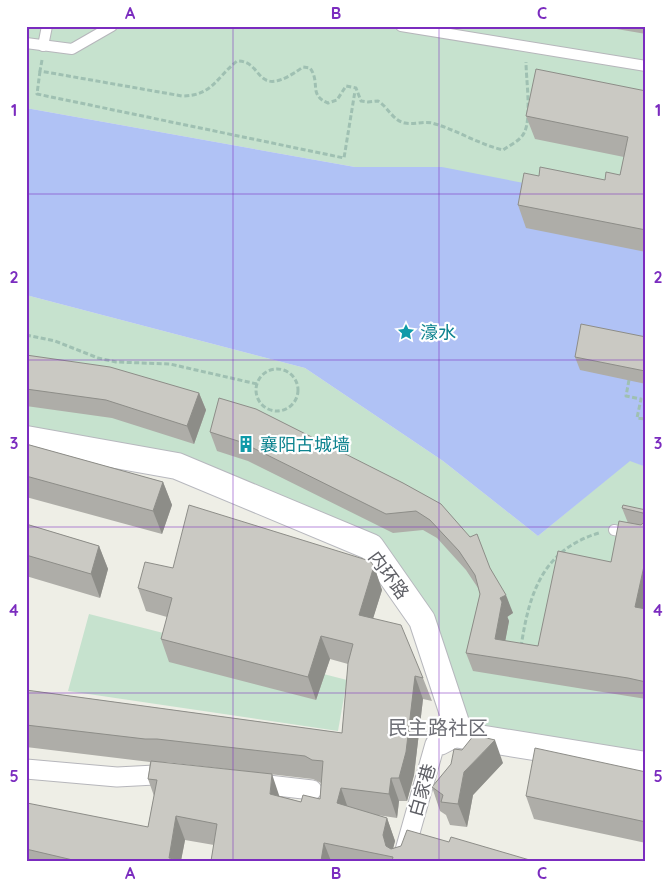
<svg xmlns="http://www.w3.org/2000/svg" width="672" height="887" font-family="Quicksand,'Noto Sans SC',sans-serif">
	<rect width="100%" height="100%" fill="#eeeee6"/>
	<!-- green -->
	<g fill="#c6e2ce">
		<polygon points="26,26 646,26 646,243 625,248 526,228 442,167 355,167 26,108"/>
		<polygon points="26,295 305,368 443,461 538,536 630,460 646,467 646,776 460,735 422,620 371,547 177,466 26,439"/>
		<polygon points="89,614 347,680 338,731 68,691"/>
	</g>
	<!-- water -->
	<polygon fill="#b0c2f5" points="26,108 355,167 442,167 534,185 646,243 646,467 630,461 538,536 443,461 305,368 26,295"/>
	<g fill="none" stroke-linecap="round" stroke-linejoin="round">
		<!-- lane casing -->
		<g stroke="#b6b6bb" stroke-width="12">
			<g id="lane">
				<polyline points="401,26 646,66"/>
				<polyline points="26,43 72,49 112,26"/>
				<polyline points="43,46 47,26"/>
				<polyline points="614,530 646,537"/>
			</g>
		</g>
		<!-- street casing -->
		<g stroke="#b6b6bb" stroke-width="21">
			<g id="street">
				<polyline points="26,769 117,777 174,774"/>
				<polyline points="251,783 312,790"/>
				<polyline points="402,861 435,744 441,745 460,735"/>
			</g>
		</g>
		<!-- secondary casing -->
		<g stroke="#b7b8be" stroke-width="28">
			<polyline id="secondary" points="26,439 177,466 371,547 422,620 460,735 646,765"/>
		</g>
		<!-- path -->
		<g stroke="#9fc0b2" stroke-width="3" stroke-dasharray="5 2.5" stroke-linecap="butt">
			<path d="M42,60L40,71L182,96C212,96 216,78 237,61C265,60 253,103 303,67L310,68C321,83 308,95 328,103L337,100L346,86L356,88L361,101L368,102L378,101C388,107 393,121 405,123C414,125 423,121 432,123C457,130 478,144 503,150C510,145 520,141 524,133C532,119 526,79 526,62"/>
			<polyline points="40,71 37,94 344,158 355,91"/>
			<polyline points="26,335 55,341 98,358 116,362 170,364 257,384"/>
			<circle cx="277" cy="390" r="21"/>
			<polyline points="629,380 626,396 641,399 637,418 646,419"/>
			<path d="M521,647C529,594 542,550 599,533"/>
		</g>
		<!-- lane -->
		<use href="#lane" stroke="#fff" stroke-width="10"/>
		<!-- street -->
		<use href="#street" stroke="#fff" stroke-width="19"/>
		<!-- secondary -->
		<use href="#secondary" stroke="#fff" stroke-width="26"/>
	</g>
	<!-- wall -->
	<g fill="#aeada8" fill-rule="evenodd">
		<polygon points="599,26 646,26 646,34"/>
		<polygon points="646,91 646,252 526,228 518,205 539,176 605,180 620,175 624,157 535,139 526,116"/>
		<polygon points="646,337 646,384 580,370 575,357"/>
		<polygon points="26,355 199,393 206,410 194,444 112,418 26,406"/>
		<polygon points="210,432 403,483 490,568 513,613 507,617 509,621 505,641 538,646 611,562 628,523 622,508 646,510 646,699 473,671 466,653 480,594 478,588 466,570 437,538 423,530 393,533 248,461 217,451"/>
		<polygon points="26,444 163,482 172,505 162,534 26,497"/>
		<polygon points="26,524 99,546 108,569 100,598 26,576"/>
		<path d="M374,566L382,590L373,618L423,678L432,701L423,699L414,775L407,801H399L397,818L377,815L387,818L395,841L393,848L449,842L533,861H211L214,845L185,840L181,860L184,861H26V849L148,827L154,796L148,779L150,762L26,747V690L342,733L348,664L330,659L316,700L169,662L161,639L167,617L146,611L138,588L173,568ZM158,762H165L313,779L321,783L320,799L301,802Z"/>
		<polygon points="503,763 473,795 467,827 450,825 446,815 440,811 432,787"/>
		<polygon points="646,772 646,843 534,819 526,796"/>
	</g>
	<!-- shaded-wall -->
	<g fill="#8d8d88">
		<polygon points="199,393 206,410 194,444 187,426"/>
		<polygon points="163,482 172,505 162,534 153,511"/>
		<polygon points="99,546 108,569 100,598 91,574"/>
		<polygon points="374,566 382,590 367,638 359,615"/>
		<polygon points="644,566 646,571 646,608 642,625 635,607"/>
		<polygon points="506,595 513,613 507,617 500,598"/>
		<polygon points="502,602 509,621 502,658 495,639"/>
		<polygon points="321,636 330,659 316,700 308,677"/>
		<polygon points="415,676 423,699 414,775 407,801 399,778"/>
		<polygon points="495,740 503,763 473,795 467,827 458,804 464,772"/>
		<polygon points="272,774 280,798 270,794"/>
		<polygon points="391,778 399,801 397,818 389,794"/>
		<polygon points="341,788 349,811 337,803"/>
		<polygon points="176,816 185,840 181,861 169,858"/>
		<polygon points="387,818 395,841 391,857 386,846 383,835"/>
		<polygon points="324,843 331,861 321,861"/>
	</g>
	<!-- building -->
	<g fill="#cac9c3" stroke="#8d8d88">
		<polygon points="536,69 646,91 646,230 518,205 524,173 539,176 540,167 605,180 606,172 620,175 628,137 526,116"/>
		<polygon points="646,233 646,243 644,242"/>
		<polygon points="581,324 646,337 645,371 575,357"/>
		<polygon points="26,355 110,367 199,393 187,426 106,400 26,389"/>
		<polygon points="219,398 256,409 403,483 441,504 470,537 477,534 490,568 506,595 500,598 502,602 495,639 538,646 558,551 611,562 619,521 641,525 646,520 646,567 644,566 635,607 646,609 646,682 628,678 466,653 480,594 475,575 459,551 430,520 416,511 386,514 241,442 210,432"/>
		<polygon points="26,444 163,482 153,511 26,476"/>
		<polygon points="189,505 370,561 374,566 359,615 401,625 423,678 415,676 406,752 399,778 391,778 389,794 341,788 337,803 387,818 383,835 386,846 391,849 401,846 407,830 449,842 451,837 533,861 392,861 393,857 324,843 321,861 211,861 217,824 176,816 169,858 184,861 77,861 26,849 27,803 148,827 157,780 148,779 151,761 272,774 270,794 301,802 303,795 320,799 323,761 312,760 305,756 157,739 145,739 26,725 26,690 342,733 348,663 353,644 321,636 308,677 161,639 172,598 138,588 145,562 173,568"/>
		<polygon points="623,505 646,510 646,519 643,513 622,508"/>
		<polygon points="26,524 99,546 91,574 26,555"/>
		<polygon points="474,735 495,740 464,772 458,804 441,802 443,795 432,787 451,764 454,749 462,750"/>
		<polygon points="535,748 646,772 646,822 526,796"/>
	</g>
	<!-- grid -->
	<path fill="none" stroke="#7b2cbf" stroke-width="1" stroke-opacity="0.55" d="M233,26V861M439,26V861M26,194H646M26,360H646M26,527H646M26,693H646"/>
	<!-- icons -->
	<defs>
		<g id="sight-bare" transform="scale(1.35)"><path d="M0-6L1.8-2.2L6-1.7L2.9 1.2L3.7 5.4L0 3.3L-3.7 5.4L-2.9 1.2L-6-1.7L-1.8-2.2Z" fill="#0f9aa8" stroke="#fff" stroke-width="2.5" paint-order="stroke"/></g>
		<g id="building-bare" transform="scale(1.35)"><path d="M-4-6H4V6H1V3H-1V6H-4ZM-2.5-4.3h1.7v1.8h-1.7ZM.8-4.3h1.7v1.8H.8ZM-2.5-1h1.7V.8h-1.7ZM.8-1h1.7V.8H.8Z" fill="#0f9aa8" stroke="#fff" stroke-width="2.5" paint-order="stroke"/></g>
	</defs>
	<g fill-rule="evenodd">
		<use href="#sight-bare" x="406" y="332"/>
		<use href="#building-bare" x="246" y="444"/>
	</g>
	<g text-anchor="middle" dominant-baseline="central" stroke-width="4.5" stroke-linejoin="round" paint-order="stroke">
		<!-- culture labels -->
		<g font-size="18" fill="#0d838f" stroke="#fff" text-anchor="start">
			<text x="420" y="332">濠水</text>
			<text x="260" y="444">襄阳古城墙</text>
		</g>
		<!-- street labels -->
		<g font-size="18" fill="#5e5f65" stroke="#fff">
			<text transform="translate(389 575) rotate(54)">内环路</text>
			<text transform="translate(422 790) rotate(-74)">白家巷</text>
		</g>
		<!-- quarter labels -->
		<g font-size="20" fill="#6f7077" stroke="#fff">
			<text x="438" y="727">民主路社区</text>
		</g>
	</g>
	<!-- border -->
	<rect width="672" height="887" fill="none" stroke="#ffffff" stroke-width="55"/>
	<rect x="28" y="28" width="616" height="832" fill="none" stroke="#7b2cbf" stroke-width="2"/>
	<g font-size="16" text-anchor="middle" font-weight="bold" fill="#7b2cbf">
		<text x="130" y="19">A</text>
		<text x="336" y="19">B</text>
		<text x="542" y="19">C</text>
		<text x="14" y="116">1</text>
		<text x="658" y="116">1</text>
		<text x="14" y="283">2</text>
		<text x="658" y="283">2</text>
		<text x="14" y="449">3</text>
		<text x="658" y="449">3</text>
		<text x="14" y="616">4</text>
		<text x="658" y="616">4</text>
		<text x="14" y="782">5</text>
		<text x="658" y="782">5</text>
		<text x="130" y="879">A</text>
		<text x="336" y="879">B</text>
		<text x="542" y="879">C</text>
	</g>
</svg>
